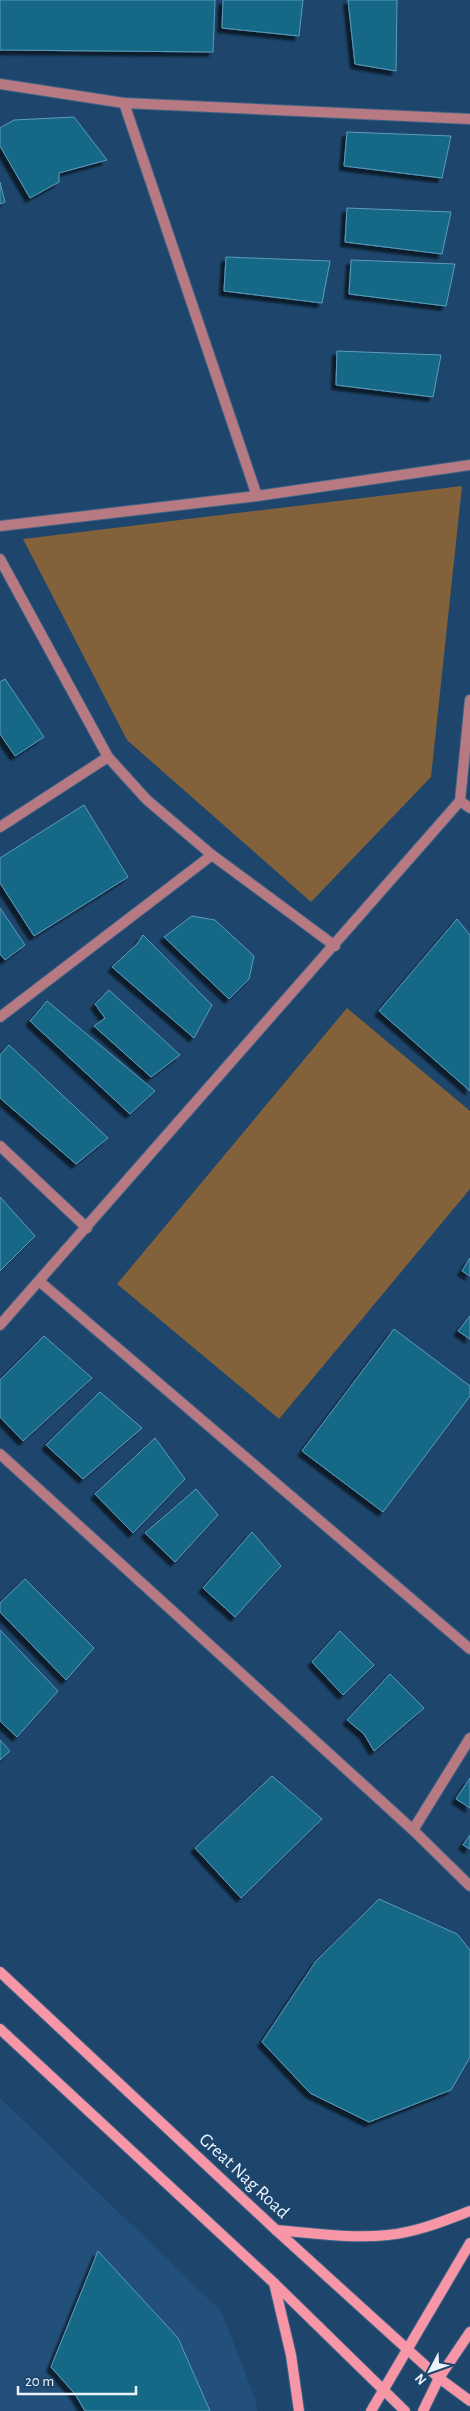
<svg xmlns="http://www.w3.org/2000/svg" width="470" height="2411" font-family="'Alegreya Sans',sans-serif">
	<defs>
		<filter id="shadow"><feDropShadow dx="-4.5" dy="4.5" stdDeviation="1" flood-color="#0009"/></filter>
	</defs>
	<rect width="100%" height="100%" fill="#1e466c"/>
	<!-- built -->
	<polygon fill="#22507b" points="0,2098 221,2311 256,2401 257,2411 0,2411"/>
	<!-- green -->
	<g fill="#83613a">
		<polygon points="462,486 431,777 311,902 127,740 23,539"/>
		<polygon points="347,1008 470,1111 470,1189 279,1419 117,1284"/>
	</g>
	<!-- building -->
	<g fill="#146787" stroke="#5d9cba" filter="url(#shadow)">
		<polygon points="0,0 215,0 213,52 0,50"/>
		<polygon points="223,0 303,0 299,36 222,28"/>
		<polygon points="348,0 397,0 396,71 355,64"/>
		<polygon points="74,117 107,160 59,173 59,182 30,198 0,146 0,128 14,120"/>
		<polygon points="347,132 451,136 442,178 344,166"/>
		<polygon points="0,182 5,202 0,204"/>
		<polygon points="347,208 451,212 442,254 345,242"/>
		<polygon points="226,257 330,261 322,303 224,291"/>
		<polygon points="351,260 455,264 446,306 349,294"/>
		<polygon points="337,351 441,355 433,397 336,385"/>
		<polygon points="5,679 44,737 15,756 0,734 0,682"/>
		<polygon points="84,805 128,877 34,936 0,883 0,858"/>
		<polygon points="0,908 25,945 5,960 0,954"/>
		<polygon points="192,916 215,920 254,956 249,979 229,999 164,937"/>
		<polygon points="457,919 470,935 470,1091 379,1011"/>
		<polygon points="143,935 212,1005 194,1038 112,967 137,944"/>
		<polygon points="109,990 180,1055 151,1077 94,1026 105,1018 95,1004"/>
		<polygon points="47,1001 155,1091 130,1114 30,1021"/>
		<polygon points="9,1045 108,1138 76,1164 0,1098 0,1055"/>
		<polygon points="0,1197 35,1236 0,1271"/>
		<polygon points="470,1258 470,1276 462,1271"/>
		<polygon points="470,1316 470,1339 458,1331"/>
		<polygon points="394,1329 470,1386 470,1396 383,1512 302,1451"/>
		<polygon points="44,1336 92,1378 23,1441 0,1417 0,1380"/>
		<polygon points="100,1392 142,1428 83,1479 46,1445"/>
		<polygon points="155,1438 185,1479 133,1533 95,1494"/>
		<polygon points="196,1489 218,1515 175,1562 145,1533"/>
		<polygon points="252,1532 281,1566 235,1617 203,1588"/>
		<polygon points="25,1579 94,1648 66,1680 0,1612 0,1603"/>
		<polygon points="0,1630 58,1691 17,1737 0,1721"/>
		<polygon points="340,1631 374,1665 343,1695 312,1662"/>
		<polygon points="390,1674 424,1708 374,1751 364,1734 347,1720"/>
		<polygon points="0,1740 10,1751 0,1760"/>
		<polygon points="272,1776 322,1819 241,1898 195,1848"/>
		<polygon points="470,1778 470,1808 456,1799"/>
		<polygon points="470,1835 470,1849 463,1845"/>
		<polygon points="379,1899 457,1934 470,1950 470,2057 451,2090 369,2122 310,2093 262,2042 316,1961"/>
		<polygon points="98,2251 178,2338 210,2411 85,2411 75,2394 51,2367"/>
	</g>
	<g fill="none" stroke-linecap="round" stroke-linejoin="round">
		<!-- street casing -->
		<g stroke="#3f6283" stroke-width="12">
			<g id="street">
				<polyline points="0,84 124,103 470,119"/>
				<polyline points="124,103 257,496"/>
				<polyline points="0,526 257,496 470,465"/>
				<polyline points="0,559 108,757 147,800 212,855 335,946"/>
				<polyline points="460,801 470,808"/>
				<polyline points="0,827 108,757"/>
				<polyline points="0,1017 212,855"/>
				<polyline points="0,1146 87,1228"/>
				<polyline points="39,1281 470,1649"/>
				<polyline points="0,1325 460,801 470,700"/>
				<polyline points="0,1454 413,1830 470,1886"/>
				<polyline points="413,1830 470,1738"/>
			</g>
		</g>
		<!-- secondary casing -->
		<g stroke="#3f6283" stroke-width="12">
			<g id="secondary">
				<polyline points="0,1972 276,2230 439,2378 470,2401"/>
				<polyline points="0,2029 274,2283 405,2411"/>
				<path d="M276,2230C314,2233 351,2239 388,2235C417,2232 444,2221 470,2211"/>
				<polyline points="274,2283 291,2355 299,2411"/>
				<polyline points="371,2411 470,2243"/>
				<polyline points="423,2411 439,2378 470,2332"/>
			</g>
		</g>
		<!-- street -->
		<use href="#street" stroke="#b77a83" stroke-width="10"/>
		<!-- secondary -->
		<use href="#secondary" stroke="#f696a6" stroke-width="10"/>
	</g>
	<g text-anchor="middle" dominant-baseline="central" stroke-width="4" stroke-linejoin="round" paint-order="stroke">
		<!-- street labels -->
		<g font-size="19" fill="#ebf4fd" stroke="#1e466c">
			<text transform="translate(244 2176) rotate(43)">Great Nag Road</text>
		</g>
	</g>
	<!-- north arrow -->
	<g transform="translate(430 2371) rotate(229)" stroke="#1e466c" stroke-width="4" paint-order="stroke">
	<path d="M0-4L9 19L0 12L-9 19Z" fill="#ebf4fd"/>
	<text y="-8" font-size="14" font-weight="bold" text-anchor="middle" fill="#ebf4fd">N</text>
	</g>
	<!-- scale -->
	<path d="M18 2386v8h118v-8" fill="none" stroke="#ebf4fd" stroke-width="2.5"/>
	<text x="25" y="2386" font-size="15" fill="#ebf4fd" stroke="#1e466c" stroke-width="4" paint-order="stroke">20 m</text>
</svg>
